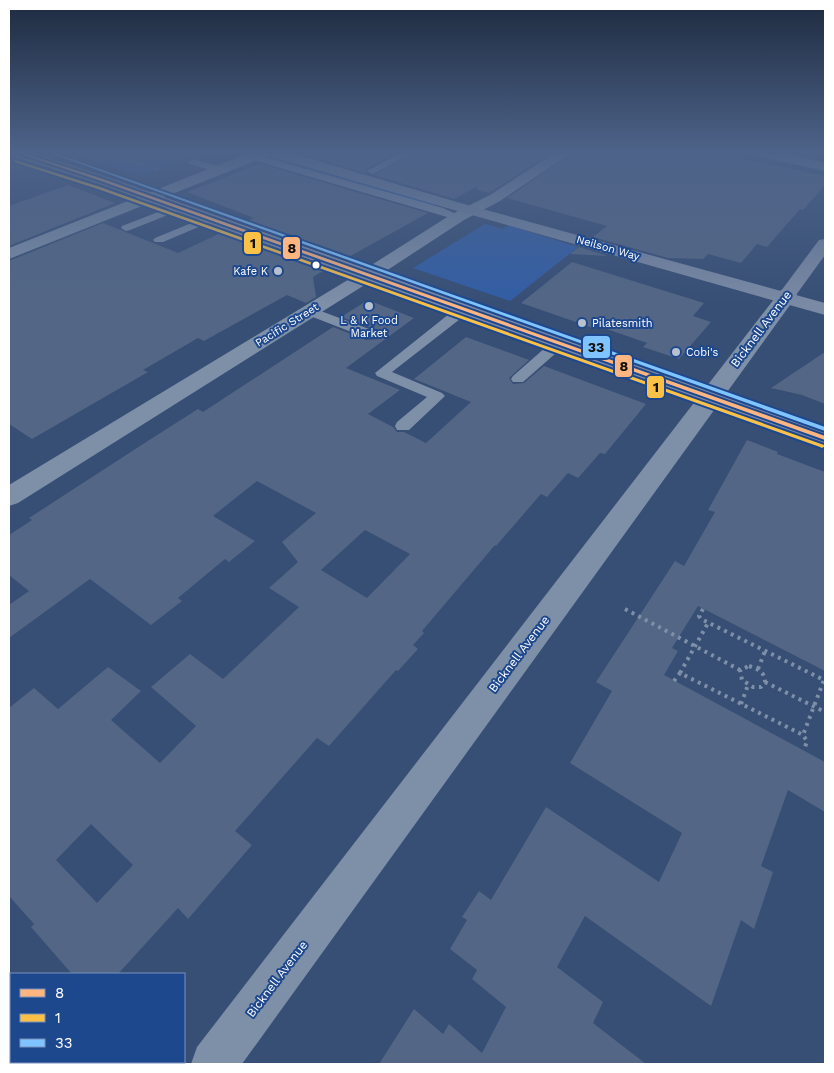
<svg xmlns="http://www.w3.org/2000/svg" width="834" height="1073" font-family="'Work Sans',sans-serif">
	<rect width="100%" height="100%" fill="#374e75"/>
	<!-- green -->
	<g fill="#325ea5">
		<polygon points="70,153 198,153 140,176"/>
		<polygon points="281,160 436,204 434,206 279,161"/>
		<polygon points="485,224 503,229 508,225 578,247 510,301 413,268"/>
	</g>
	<!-- building -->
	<g fill="#536685" fill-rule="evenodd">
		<polygon points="299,153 395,153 366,169 365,172 368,174"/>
		<polygon points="414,153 551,153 489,193 478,190 476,187 454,199 374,175"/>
		<polygon points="573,153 715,153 825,176 825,185 803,210 800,209 767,247 757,244 741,263 708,254 703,259 668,258 593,237 607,226 507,198"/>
		<polygon points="260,164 428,213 345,259 243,223 254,218 187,192"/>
		<polygon points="68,185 115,203 9,246 9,206"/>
		<polygon points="103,223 178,253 225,231 328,268 313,277 316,297 306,303 287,295 204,341 198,338 143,370 148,372 32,439 9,424 9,261"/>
		<polygon points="579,247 608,256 570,254"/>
		<polygon points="572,262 704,303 693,316 711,322 679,359 643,347 647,343 595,325 593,328 521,303"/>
		<path d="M368,300L414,318L346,368L400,390L368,414L393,427L397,432H404L426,443L471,402L414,379L466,337L529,360L509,378L513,384L524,383L544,366L646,404L605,454L600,453L578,478L568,473L547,497L541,494L496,546L495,545L422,631L424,633L413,645L418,649L398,671L396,670L329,746L317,738L235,831L252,845L188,919L178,908L118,974H72L31,927L34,924L9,896V708L34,688L58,709L108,667L141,691L111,720L160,763L196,726L151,687L190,654L223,679L299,607L269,588L298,562L282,542L316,513L257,481L213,516L255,541L229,562L225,559L178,598L182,601L151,625L90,579L9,638V605L29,591L9,575V535L32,520L29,518L143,444L198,409L203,412L333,327L366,340L379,339L381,334L378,330L341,317ZM365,530L410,554L367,598L321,570ZM91,824L133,865L97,903L56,860Z"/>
		<polygon points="825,352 825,404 802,395 771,388"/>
		<polygon points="747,440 778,452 777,454 825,472 825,671 698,606 672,648 678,651 664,675 825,762 825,812 788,790 761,866 773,872 754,929 741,920 711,1006 585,916 557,967 603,1002 593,1023 646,1064 379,1064 414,1009 443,1034 449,1024 482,1053 506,1007 472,979 477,970 450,949 467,920 462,917 479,891 491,900 546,807 659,882 682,833 570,763 612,691 596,682 675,561 684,566 715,512 708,510"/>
	</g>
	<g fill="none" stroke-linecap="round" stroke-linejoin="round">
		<!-- path-far1 -->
		<g stroke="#7e8fa8" stroke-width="2" stroke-dasharray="1 2" stroke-linecap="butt">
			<polyline points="106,153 158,170"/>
			<polyline points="156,153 173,159"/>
		</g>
		<!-- path -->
		<g stroke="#7e8fa8" stroke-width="4" stroke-dasharray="3 4.5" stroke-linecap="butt">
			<polyline points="625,609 740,670"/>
			<polyline points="703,609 699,616 701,619 824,680 803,735"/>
			<path d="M749,666C758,669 765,672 765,682L761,687H753L742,680L740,670Z"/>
			<polyline points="758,669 765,651"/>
			<polyline points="680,673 708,623"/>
			<polyline points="674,681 680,673 803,735 807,741 804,750"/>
			<polyline points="765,682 825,712"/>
			<polyline points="741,704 748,685"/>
		</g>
		<!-- lane -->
		<g fill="#7e8fa8" fill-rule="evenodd">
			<polygon points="400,153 412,153 375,173 372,174 367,171"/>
			<polygon points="253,154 443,208 463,217 462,219 454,219 250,159 248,157"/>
			<polygon points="193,159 223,168 225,170 220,173 190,164 188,162"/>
			<polygon points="179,204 183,205 184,207 183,209 130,230 126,231 121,228 122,226"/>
			<polygon points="211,215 216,218 215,220 163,242 155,242 153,240 155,238"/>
			<polygon points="464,305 469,306 471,309 469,312 392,372 442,393 445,396 409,430 397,430 395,426 397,422 427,397 377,376 375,373 459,306"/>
			<polygon points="310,307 377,332 379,335 377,338 367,338 305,314 303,311 305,308"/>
			<polygon points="559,339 564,340 566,343 564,346 523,382 513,382 511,379 513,376 554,340"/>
		</g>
		<!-- street -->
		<g fill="#7e8fa8" fill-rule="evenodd">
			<polygon points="249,153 268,153 267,156 9,259 9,248"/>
			<polygon points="555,153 571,153 500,201 464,220 363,286 18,503 9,506 9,485 351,278 452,214 490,195"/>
			<polygon points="788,288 795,290 797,294 795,298 242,1064 191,1064 197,1047 781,290"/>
		</g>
		<!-- secondary -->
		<g fill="#7a8aa5" fill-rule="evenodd">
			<polygon points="11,153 33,153 107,177 825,430 825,446 97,183 12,156"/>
			<polygon points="269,153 291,153 457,202 781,291 819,240 825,239 825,255 796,295 825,303 825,315 447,208 270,156"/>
			<polygon points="756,153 782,153 825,163 825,171 757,156"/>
		</g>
		<!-- bus-1 casing -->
		<g stroke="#1e488e" stroke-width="4">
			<polygon id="bus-1" points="23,153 103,179 825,436 825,440 101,181 18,153"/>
		</g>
		<!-- bus-2 casing -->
		<g stroke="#1e488e" stroke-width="4">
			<polygon id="bus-2" points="15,160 100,187 824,445 825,446 822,448 820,447 98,189 14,162"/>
		</g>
		<!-- bus-3 casing -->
		<g stroke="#1e488e" stroke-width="4">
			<polygon id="bus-3" points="55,153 825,427 825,431 50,153"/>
		</g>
		<!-- bus-1 -->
		<use href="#bus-1" fill="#ffb580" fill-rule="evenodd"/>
		<!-- bus-2 -->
		<use href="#bus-2" fill="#fbc046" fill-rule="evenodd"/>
		<!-- bus-3 -->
		<use href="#bus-3" fill="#80c4ff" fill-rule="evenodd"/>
	</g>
	<!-- sky -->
	<linearGradient id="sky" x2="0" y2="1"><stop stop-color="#1e2b40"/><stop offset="0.5" stop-color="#4d6389"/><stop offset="1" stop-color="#4d6389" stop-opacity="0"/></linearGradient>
	<rect width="834" height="304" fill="url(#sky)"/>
	<!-- markers -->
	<circle fill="#fff" stroke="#1e488e" stroke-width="2" cx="316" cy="265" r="4.5"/>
	<g fill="#b9c1cf" stroke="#1e488e" stroke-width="2">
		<circle cx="278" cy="271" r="5"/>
		<circle cx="369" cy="306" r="5"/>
		<circle cx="582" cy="323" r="5"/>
		<circle cx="676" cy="352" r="5"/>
	</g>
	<g text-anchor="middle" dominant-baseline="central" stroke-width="4" stroke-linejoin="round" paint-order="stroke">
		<!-- far-street labels -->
		<g font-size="11" fill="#fff" stroke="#1e488e">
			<text transform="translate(608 248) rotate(16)">Neilson Way</text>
			<text transform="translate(287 325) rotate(-32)">Pacific Street</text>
		</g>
		<!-- far-poi labels -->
		<g font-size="11" fill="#fff" stroke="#1e488e" text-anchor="start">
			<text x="268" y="271" text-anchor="end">Kafe K</text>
			<text x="369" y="320" text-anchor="middle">L &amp; K Food<tspan x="369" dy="13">Market</tspan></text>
			<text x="592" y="323">Pilatesmith</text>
			<text x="686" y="352">Cobi's</text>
		</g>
		<!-- street labels -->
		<g font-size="12" fill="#fff" stroke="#1e488e">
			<text transform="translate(761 329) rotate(-53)">Bicknell Avenue</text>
			<text transform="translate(519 654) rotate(-53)">Bicknell Avenue</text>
			<text transform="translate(277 979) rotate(-53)">Bicknell Avenue</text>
		</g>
	</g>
	<g stroke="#1e488e" stroke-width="2">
		<rect x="243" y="231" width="19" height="24" rx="5" fill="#fbc046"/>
		<rect x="282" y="236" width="19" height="24" rx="5" fill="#ffb580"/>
		<rect x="582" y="335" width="29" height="24" rx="5" fill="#80c4ff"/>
		<rect x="614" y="354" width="19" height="24" rx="5" fill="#ffb580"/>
		<rect x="646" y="375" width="19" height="24" rx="5" fill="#fbc046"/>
	</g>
	<g font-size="14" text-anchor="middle" font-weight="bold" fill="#111">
		<text x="253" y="248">1</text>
		<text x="292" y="253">8</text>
		<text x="596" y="352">33</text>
		<text x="624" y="371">8</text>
		<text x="656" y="392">1</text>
	</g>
	<!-- border -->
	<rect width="834" height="1073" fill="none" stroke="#ffffff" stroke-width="20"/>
	<!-- legend -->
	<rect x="10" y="973" width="175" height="90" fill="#1e488e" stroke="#7891bb"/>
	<rect x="20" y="989" width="25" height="8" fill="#ffb580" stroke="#7891bb"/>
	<text x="55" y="998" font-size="15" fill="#ffffff">8</text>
	<rect x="20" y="1014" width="25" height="8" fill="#fbc046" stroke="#7891bb"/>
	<text x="55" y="1023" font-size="15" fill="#ffffff">1</text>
	<rect x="20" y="1039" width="25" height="8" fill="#80c4ff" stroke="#7891bb"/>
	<text x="55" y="1048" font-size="15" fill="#ffffff">33</text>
</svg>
